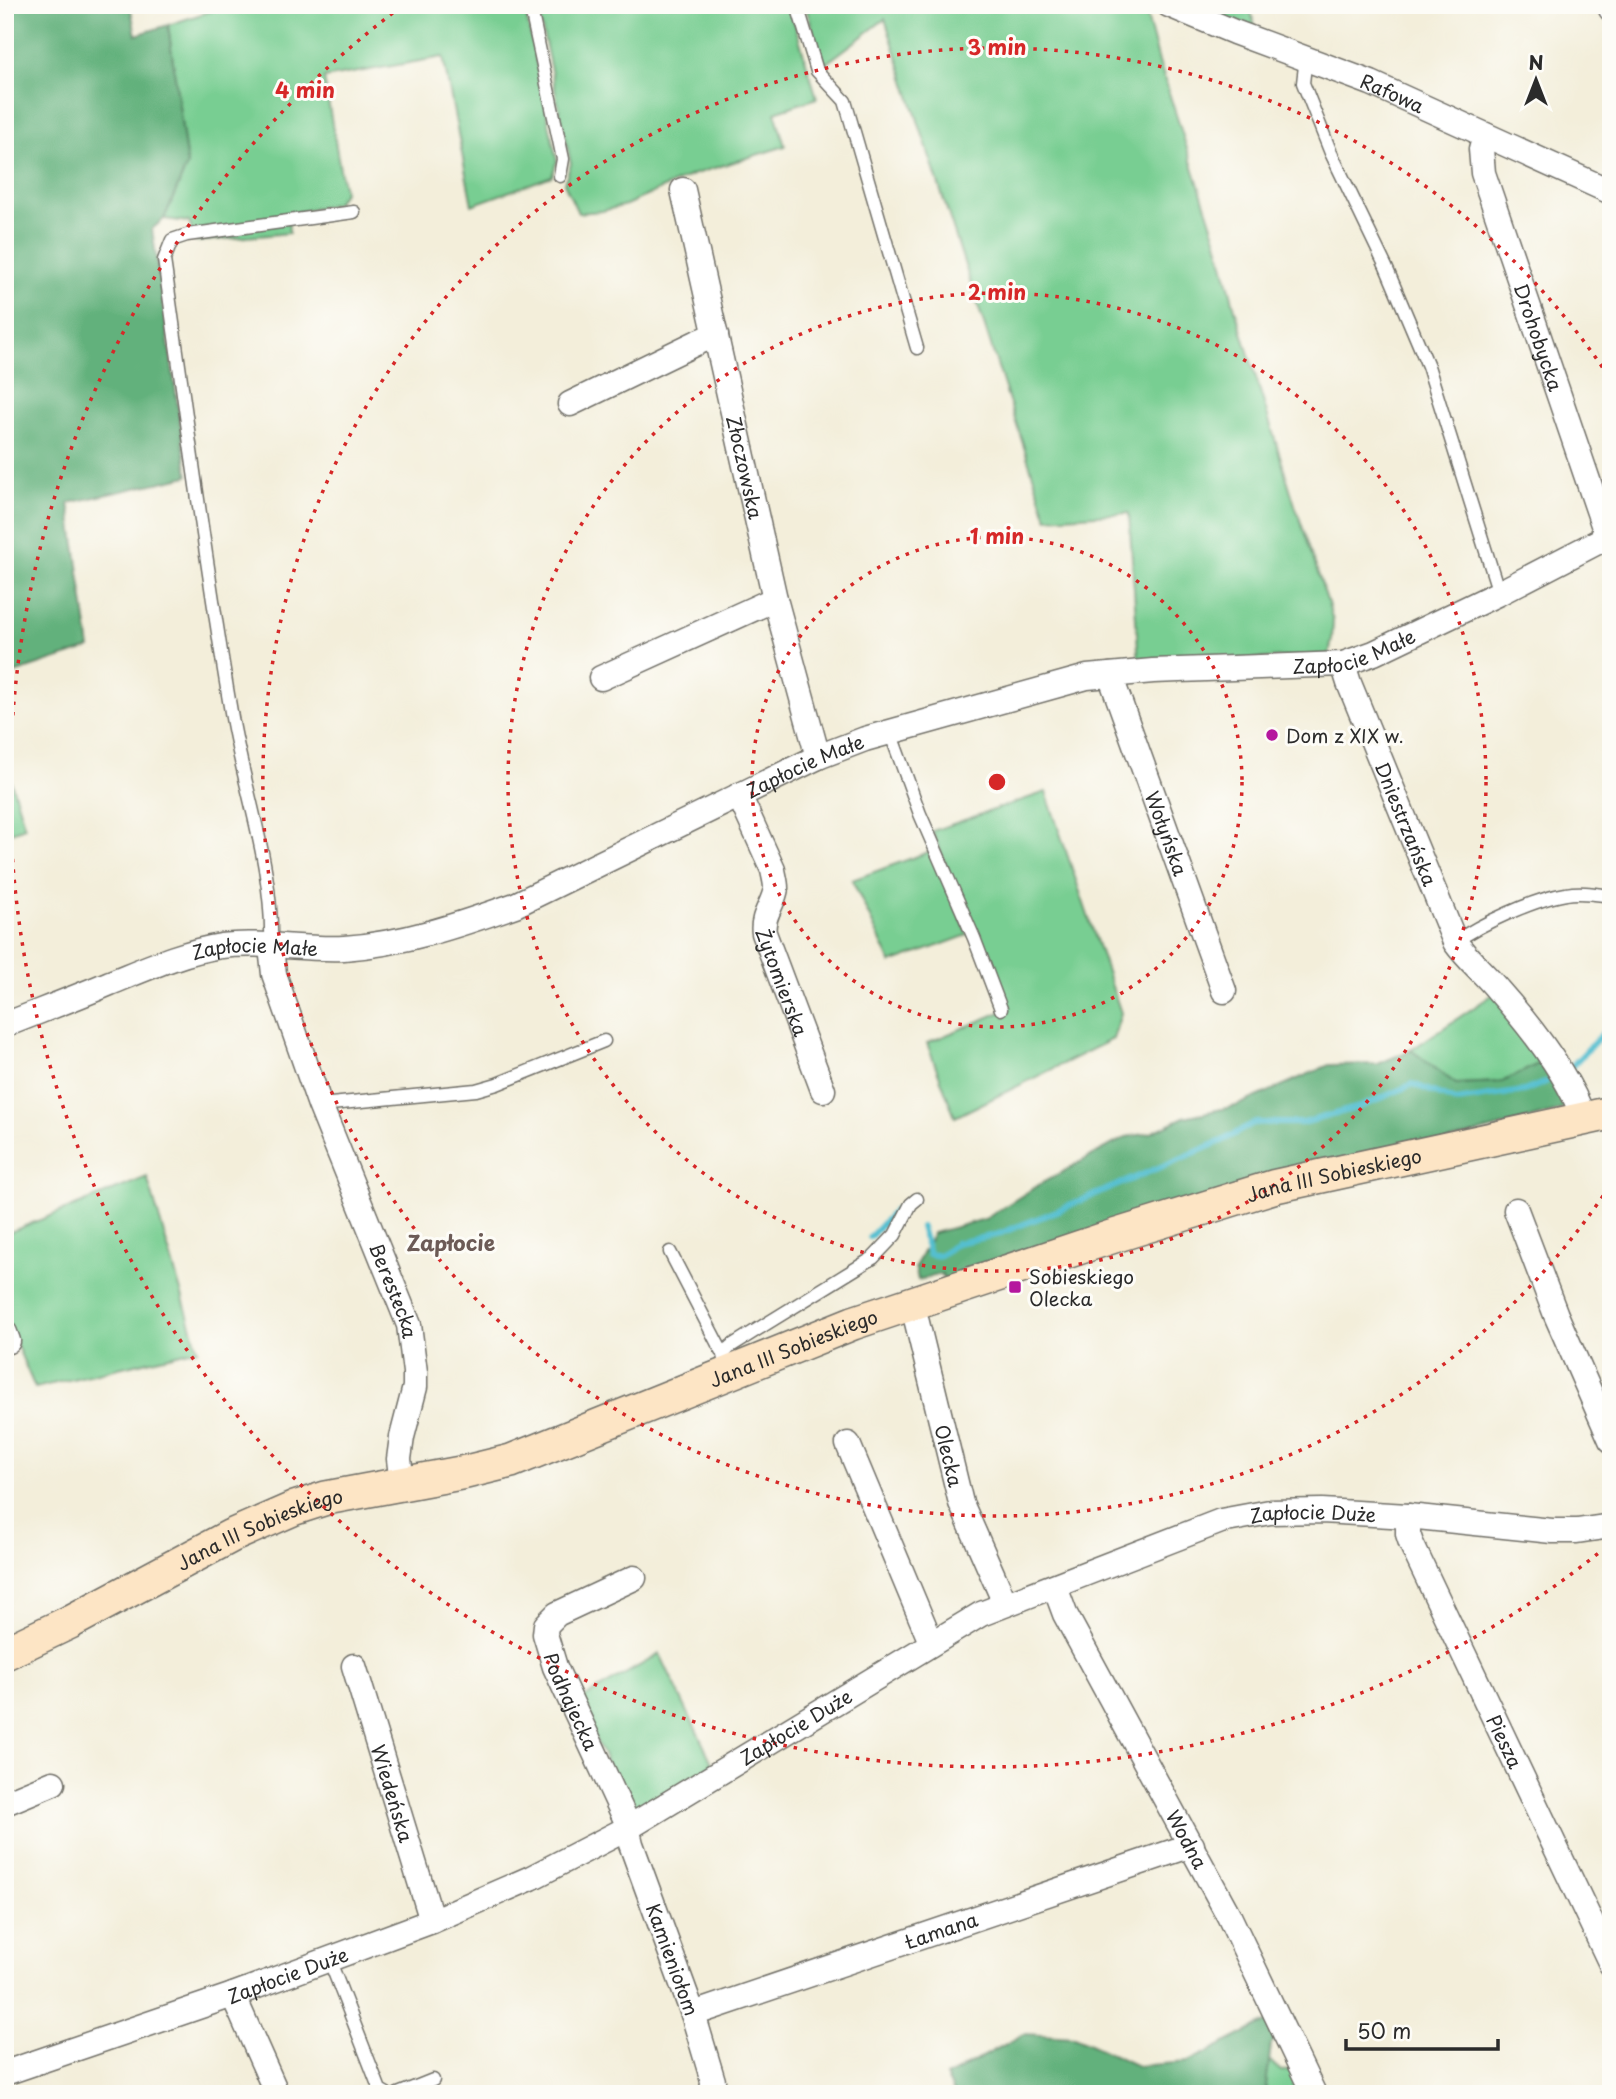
<svg xmlns="http://www.w3.org/2000/svg" width="1616" height="2099" font-family="'Playpen Sans',sans-serif">
	<rect width="100%" height="100%" fill="#fdfcf7"/>
	<filter id="ink" filterUnits="userSpaceOnUse"><feTurbulence type="fractalNoise" baseFrequency=".0143" numOctaves="2"/><feDisplacementMap in="SourceGraphic" scale="14" xChannelSelector="R" yChannelSelector="G"/><feConvolveMatrix kernelMatrix="1 2 1 2 8 2 1 2 1" color-interpolation-filters="sRGB"/></filter>
	<filter id="wash" filterUnits="userSpaceOnUse"><feTurbulence type="fractalNoise" baseFrequency=".00686" numOctaves="4" result="noise"/><feDisplacementMap in="SourceGraphic" scale="28" xChannelSelector="R" yChannelSelector="G"/><feGaussianBlur stdDeviation="1.57" result="paint"/><feColorMatrix in="noise" values="0 0 0 0 0 0 0 0 0 0 0 0 0 0 0 0 0 1.4 0 .05"/><feComposite in="paint" operator="in"/></filter>
	<g filter="url(#wash)">
		<rect width="100%" height="100%" fill="#f3eeda"/>
		<!-- green -->
		<g fill="#78ce92" stroke="#527c5e" stroke-width="2">
			<polygon points="229,5 524,5 557,161 552,176 472,205 443,57 324,78 344,192 335,204 288,214 289,233 196,242 189,222 164,219 187,164 168,25"/>
			<polygon points="537,5 789,5 817,98 775,112 785,146 692,175 626,205 602,211 578,213 564,183 571,164"/>
			<polygon points="805,5 1144,5 1159,62 1217,241 1235,309 1295,505 1328,603 1333,621 1332,639 1329,655 1139,665 1129,513 1047,518 885,19 824,65"/>
			<polygon points="1188,5 1249,5 1257,33"/>
			<polygon points="5,762 25,827 5,834"/>
			<polygon points="1046,792 1121,1013 1113,1039 955,1117 927,1043 1006,1010 932,831"/>
			<polygon points="931,851 968,935 891,963 852,880"/>
			<polygon points="1495,993 1546,1060 1502,1082 1456,1084 1411,1050"/>
			<polygon points="147,1177 198,1349 35,1388 5,1318 5,1234"/>
			<polygon points="660,1654 713,1765 631,1812 577,1702"/>
			<polygon points="1269,2060 1281,2071 1298,2070 1308,2094 1265,2094"/>
		</g>
		<!-- forest -->
		<g fill="#62b17c" stroke="#466e54" stroke-width="2">
			<polygon points="5,5 130,5 136,35 168,25 187,165 164,219 152,229 188,476 69,503 90,648 5,676"/>
			<polygon points="1411,1050 1456,1084 1502,1082 1546,1060 1566,1104 1561,1110 944,1279 942,1274 918,1280 915,1267 933,1233 985,1219 1040,1184 1126,1137 1151,1133 1184,1117 1236,1106 1329,1065 1378,1064"/>
			<polygon points="1274,2018 1281,2032 1271,2045 1265,2094 955,2094 946,2077 1024,2034 1075,2037 1137,2066 1188,2062"/>
		</g>
		<g fill="none" stroke-linecap="round" stroke-linejoin="round">
			<!-- stream -->
			<g stroke="#54bfd0" stroke-width="6">
				<polyline points="1572,1066 1605,1031"/>
				<polyline points="921,1227 929,1254 940,1256 956,1243 996,1235 1049,1214 1222,1141 1254,1123 1303,1123 1363,1106 1413,1084 1456,1101 1524,1091 1546,1082"/>
				<polyline points="870,1237 895,1210"/>
			</g>
		</g>
	</g>
	<g filter="url(#ink)">
		<g fill="none" stroke-linecap="round" stroke-linejoin="round">
			<!-- lane casing -->
			<g stroke="#716f68" stroke-width="15">
				<g id="lane">
					<polyline points="530,5 563,159 560,176"/>
					<polyline points="797,5 817,71 845,101 917,348"/>
					<polyline points="1306,57 1303,83 1331,153 1386,267 1428,366 1499,593"/>
					<polyline points="890,732 920,814 974,938 1001,1009"/>
					<path d="M1455,942C1480,924 1535,899 1566,894C1581,891 1596,894 1611,896"/>
					<path d="M271,947C274,866 244,791 231,712C205,562 186,411 164,260L172,240L187,235L354,212"/>
					<polyline points="320,1105 476,1090 497,1084 604,1041"/>
					<polyline points="670,1252 723,1354 724,1360"/>
					<polyline points="723,1354 731,1346 766,1324 873,1258 895,1235 911,1204 917,1199"/>
					<polyline points="329,1959 380,2090 387,2094"/>
					<polyline points="398,2094 433,2080"/>
				</g>
			</g>
			<!-- street casing -->
			<g stroke="#716f68" stroke-width="27">
				<g id="street">
					<path id="s1" d="M1169,5L1234,32L1371,83L1611,192"/>
					<polyline points="1610,5 1611,9"/>
					<path id="s2" d="M1485,135L1481,149L1483,173L1607,536"/>
					<path id="s3" d="M683,190L775,599L818,757"/>
					<polyline points="570,404 696,343 716,335"/>
					<path id="s4" d="M1343,664L1349,683L1455,942C1468,960 1484,973 1498,990C1530,1026 1568,1074 1584,1119"/>
					<path id="s5" d="M1110,675L1224,991"/>
					<polyline points="601,678 775,599"/>
					<path id="s6" d="M739,795L773,870C774,876 776,882 776,888C774,904 761,916 764,933L823,1090"/>
					<path id="s7" d="M271,947L274,974L320,1105L409,1325L415,1372V1387L402,1437L399,1459L402,1484"/>
					<path id="s8" d="M5,1025C40,1011 75,998 110,983C145,969 182,952 221,946C261,941 303,950 344,948C403,944 459,925 515,905L818,757L865,739L1087,677L1153,671L1343,664L1374,653L1499,593L1611,535"/>
					<polyline points="1516,1210 1556,1315 1611,1440"/>
					<path id="s9" d="M912,1302L961,1503L1005,1603"/>
					<polyline points="5,1333 8,1341"/>
					<polyline points="848,1444 931,1642"/>
					<path id="s10" d="M1408,1516V1534L1411,1543L1611,1964"/>
					<path id="s11" d="M634,1578L557,1614L546,1625L545,1634L555,1667L625,1818L631,1844L693,2014L713,2081L712,2094"/>
					<path id="s12" d="M1055,1587L1065,1614L1229,1916L1314,2094"/>
					<path id="s13" d="M354,1666L432,1921"/>
					<polyline points="5,1803 53,1783"/>
					<polyline points="233,1995 277,2094"/>
					<path id="s14" d="M693,2014L1192,1845"/>
					<path id="s15" d="M5,2073L233,1995L432,1921L531,1878L628,1828L981,1614L1221,1521L1270,1512L1322,1511L1408,1516L1552,1531H1577L1611,1526"/>
				</g>
			</g>
			<!-- secondary casing -->
			<g stroke="#716f68" stroke-width="36">
				<g id="secondary">
					<path id="s16" d="M5,1653L70,1622L231,1536L295,1508L326,1498L466,1472L511,1461L853,1323L1111,1237L1276,1186L1611,1113"/>
				</g>
			</g>
			<!-- lane -->
			<use href="#lane" stroke="#fff" stroke-width="12"/>
			<!-- street -->
			<use href="#street" stroke="#fff" stroke-width="24"/>
			<!-- secondary -->
			<use href="#secondary" stroke="#fde5c5" stroke-width="33"/>
		</g>
	</g>
	<!-- distance rings -->
	<g fill="none" stroke="#d62828" stroke-width="3.5" stroke-dasharray="3.5 7">
		<circle cx="997" cy="782" r="245"/>
		<circle cx="997" cy="782" r="489"/>
		<path d="M1609 1187A734 734 0 1 1 1609 377"/>
		<path d="M1606 1547A978 978 0 1 1 402 6"/>
	</g>
	<!-- markers -->
	<g fill="#b5179e" stroke="#fdfcf7" stroke-width="2.5">
		<circle cx="1272" cy="735" r="7"/>
		<rect x="1008" y="1280" width="14" height="14" rx="3.5"/>
	</g>
	<g text-anchor="middle" dominant-baseline="central" stroke-width="6" stroke-linejoin="round" paint-order="stroke">
		<!-- street labels -->
		<g font-size="19" fill="#2b2b2b" stroke="#fdfcf7">
			<text stroke="none"><textPath href="#s1" startOffset="240">Rafowa</textPath></text>
			<text stroke="none"><textPath href="#s2" startOffset="212">Drohobycka</textPath></text>
			<text stroke="none"><textPath href="#s3" startOffset="284">Złoczowska</textPath></text>
			<text stroke="none"><textPath href="#s8" startOffset="1418">Zapłocie Małe</textPath></text>
			<text stroke="none"><textPath href="#s8" startOffset="852">Zapłocie Małe</textPath></text>
			<text stroke="none"><textPath href="#s4" startOffset="172">Dniestrzańska</textPath></text>
			<text stroke="none"><textPath href="#s5" startOffset="168">Wołyńska</textPath></text>
			<text stroke="none"><textPath href="#s8" startOffset="264">Zapłocie Małe</textPath></text>
			<text stroke="none"><textPath href="#s6" startOffset="200">Żytomierska</textPath></text>
			<text stroke="none"><textPath href="#s16" startOffset="1418">Jana III Sobieskiego</textPath></text>
			<text stroke="none"><textPath href="#s7" startOffset="366">Berestecka</textPath></text>
			<text stroke="none"><textPath href="#s16" startOffset="850">Jana III Sobieskiego</textPath></text>
			<text stroke="none"><textPath href="#s9" startOffset="158">Olecka</textPath></text>
			<text stroke="none"><textPath href="#s15" startOffset="1433">Zapłocie Duże</textPath></text>
			<text stroke="none"><textPath href="#s16" startOffset="284">Jana III Sobieskiego</textPath></text>
			<text stroke="none"><textPath href="#s11" startOffset="182">Podhajecka</textPath></text>
			<text stroke="none"><textPath href="#s15" startOffset="866">Zapłocie Duże</textPath></text>
			<text stroke="none"><textPath href="#s10" startOffset="247">Piesza</textPath></text>
			<text stroke="none"><textPath href="#s13" startOffset="133">Wiedeńska</textPath></text>
			<text stroke="none"><textPath href="#s12" startOffset="285">Wodna</textPath></text>
			<text stroke="none"><textPath href="#s14" startOffset="262">Łamana</textPath></text>
			<text stroke="none"><textPath href="#s11" startOffset="460">Kamieniołom</textPath></text>
			<text stroke="none"><textPath href="#s15" startOffset="299">Zapłocie Duże</textPath></text>
		</g>
		<!-- poi labels -->
		<g font-size="19" fill="#2b2b2b" stroke="#fdfcf7" text-anchor="start">
			<text x="1286" y="735">Dom z XIX w.</text>
			<text x="1029" y="1276">Sobieskiego<tspan x="1029" dy="22">Olecka</tspan></text>
		</g>
		<!-- neighbourhood labels -->
		<g font-size="21" font-weight="bold" fill="#6c5b56" stroke="#fdfcf7">
			<text x="451" y="1242">Zapłocie</text>
		</g>
	</g>
	<circle cx="997" cy="782" r="10" fill="#d62828" stroke="#fdfcf7" stroke-width="3.5"/>
	<g font-size="21" text-anchor="middle" font-weight="bold" fill="#d62828" stroke="#fdfcf7" stroke-width="6" stroke-linejoin="round" paint-order="stroke">
		<text x="997" y="55">3 min</text>
		<text x="305" y="98">4 min</text>
		<text x="997" y="300">2 min</text>
		<text x="997" y="544">1 min</text>
	</g>
	<!-- margin -->
	<rect width="1616" height="2099" fill="none" stroke="#fdfcf7" stroke-width="28"/>
	<!-- north arrow -->
	<g transform="translate(1536 80)" stroke="#fdfcf7" stroke-width="5" paint-order="stroke">
	<path d="M0-5L12 26L0 18L-12 26Z" fill="#2b2b2b"/>
	<text y="-10" font-size="19" font-weight="bold" text-anchor="middle" fill="#2b2b2b">N</text>
	</g>
	<!-- scale -->
	<path d="M1346 2039v10h152v-10" fill="none" stroke="#2b2b2b" stroke-width="3.5"/>
	<text x="1357" y="2039" font-size="21" fill="#2b2b2b" stroke="#fdfcf7" stroke-width="5" paint-order="stroke">50 m</text>
</svg>
